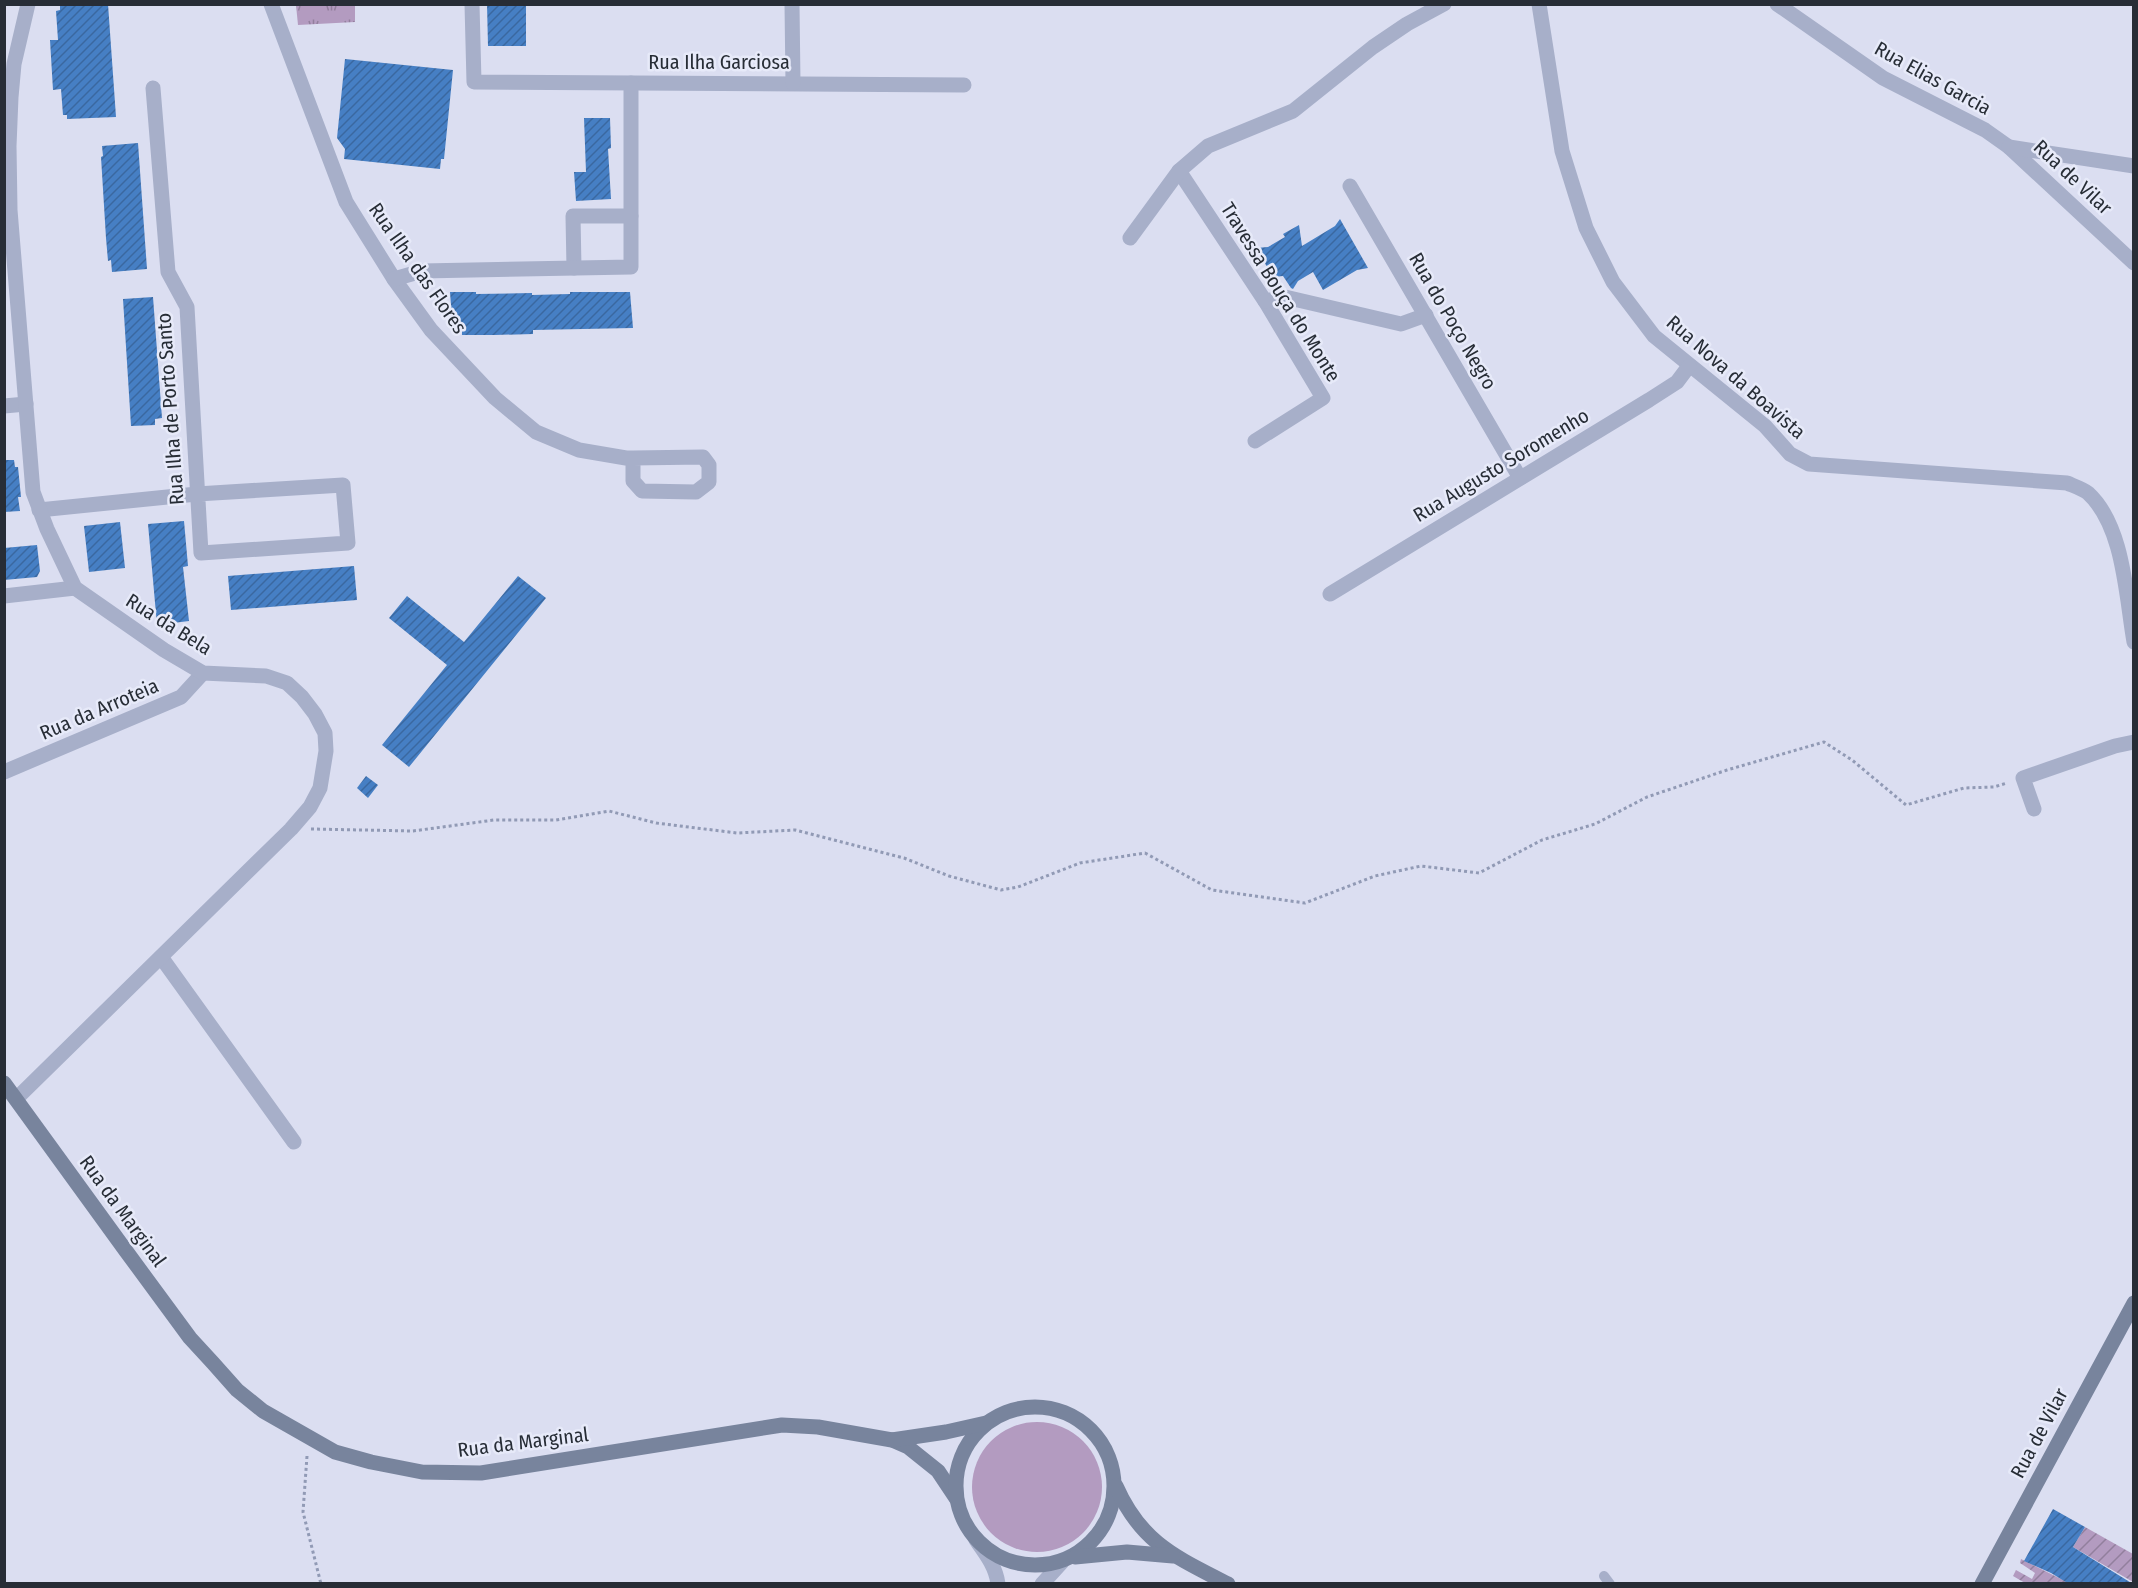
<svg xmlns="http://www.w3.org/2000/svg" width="2138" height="1588" font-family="'Fira Sans Condensed',sans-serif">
	<defs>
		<pattern id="park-tufts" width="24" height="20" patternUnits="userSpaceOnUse" patternTransform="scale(1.5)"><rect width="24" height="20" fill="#b39bc0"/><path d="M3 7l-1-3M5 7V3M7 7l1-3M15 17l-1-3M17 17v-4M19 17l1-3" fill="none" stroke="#927f9d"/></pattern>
		<pattern id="garden-furrows" width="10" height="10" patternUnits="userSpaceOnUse" patternTransform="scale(1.5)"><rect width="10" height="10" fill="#b39bc0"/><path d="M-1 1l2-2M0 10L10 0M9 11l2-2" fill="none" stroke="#927f9d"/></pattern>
		<pattern id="building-hatch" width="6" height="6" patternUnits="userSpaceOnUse" patternTransform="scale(1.5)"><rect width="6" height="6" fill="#467fc4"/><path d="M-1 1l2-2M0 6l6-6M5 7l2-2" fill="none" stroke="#3a68a0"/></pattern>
	</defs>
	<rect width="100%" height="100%" fill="#dbdef1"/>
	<!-- grass -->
	<circle fill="#b39bc0" cx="1037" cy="1487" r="65"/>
	<!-- park -->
	<polygon fill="url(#park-tufts)" points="296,5 355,5 355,22 298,25"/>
	<!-- garden -->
	<g fill="url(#garden-furrows)">
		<polygon points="2085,1527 2133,1554 2133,1582 2073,1547"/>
		<polygon points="2021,1559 2069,1583 2025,1583 2013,1576 2016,1570 2032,1579 2035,1573 2020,1563"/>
	</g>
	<!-- building -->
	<g fill="url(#building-hatch)">
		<polygon points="60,4 108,4 116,117 67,119 67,115 63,115 61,89 53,90 50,40 58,40 56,11 60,10"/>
		<polygon points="487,4 526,4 526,46 488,46"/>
		<polygon points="345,59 453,70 444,159 441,159 440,169 344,159 345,149 337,138"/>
		<polygon points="584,118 610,118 611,148 608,149 611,199 576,201 574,172 586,172"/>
		<polygon points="138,143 147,269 112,272 111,260 108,261 106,238 101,157 103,156 102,146"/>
		<polygon points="1340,219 1368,268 1357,270 1323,290 1313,272 1298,281 1293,289 1291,288 1283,276 1273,277 1256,248 1268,247 1285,237 1283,234 1299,225 1302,246 1335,226"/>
		<polygon points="450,292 476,292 476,294 532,293 532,295 570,294 570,292 630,292 633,328 533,330 533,334 495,335 462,335 462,330 451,330 451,318 444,305 451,305"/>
		<polygon points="153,297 162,418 155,419 155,425 131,426 123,299"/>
		<polygon points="4,460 14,460 15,467 18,467 21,497 18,497 20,511 4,512"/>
		<polygon points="184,521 188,566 183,567 189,621 157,625 148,524"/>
		<polygon points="120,522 125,568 89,572 84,526"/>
		<polygon points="37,545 40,571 37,577 4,580 4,548"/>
		<polygon points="354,566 357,600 231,610 228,576"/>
		<polygon points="518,576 546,598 409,767 382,745 447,665 389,618 407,596 464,642"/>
		<polygon points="366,776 378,785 368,798 357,788"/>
		<polygon points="2053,1509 2085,1527 2073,1547 2133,1584 2069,1584 2051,1573 2024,1561"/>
	</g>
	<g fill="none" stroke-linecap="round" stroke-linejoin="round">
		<!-- path -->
		<g stroke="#919ab5" stroke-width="3" stroke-dasharray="3 3" stroke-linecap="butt">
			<polyline points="311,829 413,831 494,820 556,820 609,811 656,823 737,833 795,830 904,858 949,876 1001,890 1018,887 1080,863 1145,853 1212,890 1305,903 1375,876 1421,866 1479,873 1542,840 1595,824 1647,797 1727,770 1824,742 1852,760 1906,805 1964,788 1994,787 2007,783"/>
			<polyline points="307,1456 303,1512 321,1584"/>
		</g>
		<!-- lane -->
		<polyline stroke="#a7afc9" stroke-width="10" points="1604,1576 1610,1584"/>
		<!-- street -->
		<g stroke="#a7afc9" stroke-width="15">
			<polyline points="271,4 346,202 394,279 431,330 495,398 536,432 579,450 626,458 633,458 703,457 709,465 709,482 696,492 642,491 633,481 633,458"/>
			<polyline points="472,4 474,82 964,85"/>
			<polyline points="792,4 793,83"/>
			<path d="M1539,4L1562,151L1586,228L1613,282L1654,336L1765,426L1790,454L1809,464L2067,483C2074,486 2083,489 2088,493C2124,526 2126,597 2134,642"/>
			<polyline points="1777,4 1883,78 1985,130 2009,147 2134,263"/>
			<polyline points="2009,147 2134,166"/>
			<polyline points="1179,171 1265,301 1323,398 1255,441"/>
			<polyline points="1350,186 1520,478"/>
			<polyline points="1130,238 1179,171 1208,146 1293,111 1373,47 1407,24 1444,4"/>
			<polyline points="574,268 573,216 631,216"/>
			<polyline points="394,279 422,271 631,267 631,83"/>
			<polyline points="1265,301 1285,297 1401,324 1426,315"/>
			<polyline points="4,406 26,404"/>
			<polyline points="39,510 197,494 343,485 348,543 201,553 187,307 168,272 153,88"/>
			<polyline points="1330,594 1649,400 1677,382 1689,366"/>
			<polyline points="4,596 75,588"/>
			<polyline points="4,772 181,697 203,673"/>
			<polyline points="2034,809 2023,778 2115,746 2134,742"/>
			<polyline points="161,957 294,1142"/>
			<polyline points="16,1099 291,829 310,807 320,788 326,751 325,733 315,714 302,697 287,683 266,676 203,673 164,650 75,588 47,529 33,492 10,210 9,146 11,97 14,64 28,4"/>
			<path d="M976,1540C986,1554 996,1567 998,1584"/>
			<polyline points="1042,1584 1062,1562"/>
		</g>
		<!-- secondary -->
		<g stroke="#78849d" stroke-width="15">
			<polyline points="4,1083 126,1251 190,1338 213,1363 237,1390 263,1411 335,1452 371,1462 422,1472 481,1473 782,1425 818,1427 892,1440 908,1447 938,1471 956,1498"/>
			<circle cx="1035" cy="1486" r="79"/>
			<polyline points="892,1440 946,1432 986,1423"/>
			<path d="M1116,1486C1141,1543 1176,1557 1228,1584"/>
			<polyline points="1075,1557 1127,1552 1173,1556"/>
			<polyline points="1982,1584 2134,1303"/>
		</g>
	</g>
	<g text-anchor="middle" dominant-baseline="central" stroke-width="5" stroke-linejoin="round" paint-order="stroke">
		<!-- street labels -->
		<g font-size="20" fill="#272d36" stroke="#e7eaf9">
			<text x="719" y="62">Rua Ilha Garciosa</text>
			<text transform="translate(1933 78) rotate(29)">Rua Elias Garcia</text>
			<text transform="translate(2073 177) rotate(43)">Rua de Vilar</text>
			<text transform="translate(418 268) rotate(55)">Rua Ilha das Flores</text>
			<text transform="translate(1281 292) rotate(58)">Travessa Bouça do Monte</text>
			<text transform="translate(1453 321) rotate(60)">Rua do Poço Negro</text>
			<text transform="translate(1736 377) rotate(41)">Rua Nova da Boavista</text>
			<text transform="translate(170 409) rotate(-94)">Rua Ilha de Porto Santo</text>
			<text transform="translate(1501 465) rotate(-31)">Rua Augusto Soromenho</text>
			<text transform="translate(169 624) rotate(32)">Rua da Bela</text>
			<text transform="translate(99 709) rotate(-23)">Rua da Arroteia</text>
			<text transform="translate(123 1211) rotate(54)">Rua da Marginal</text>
			<text transform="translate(2039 1433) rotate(-62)">Rua de Vilar</text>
			<text transform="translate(523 1442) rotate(-7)">Rua da Marginal</text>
		</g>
	</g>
	<!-- border -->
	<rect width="2138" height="1588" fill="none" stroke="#272d36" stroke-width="12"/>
</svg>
